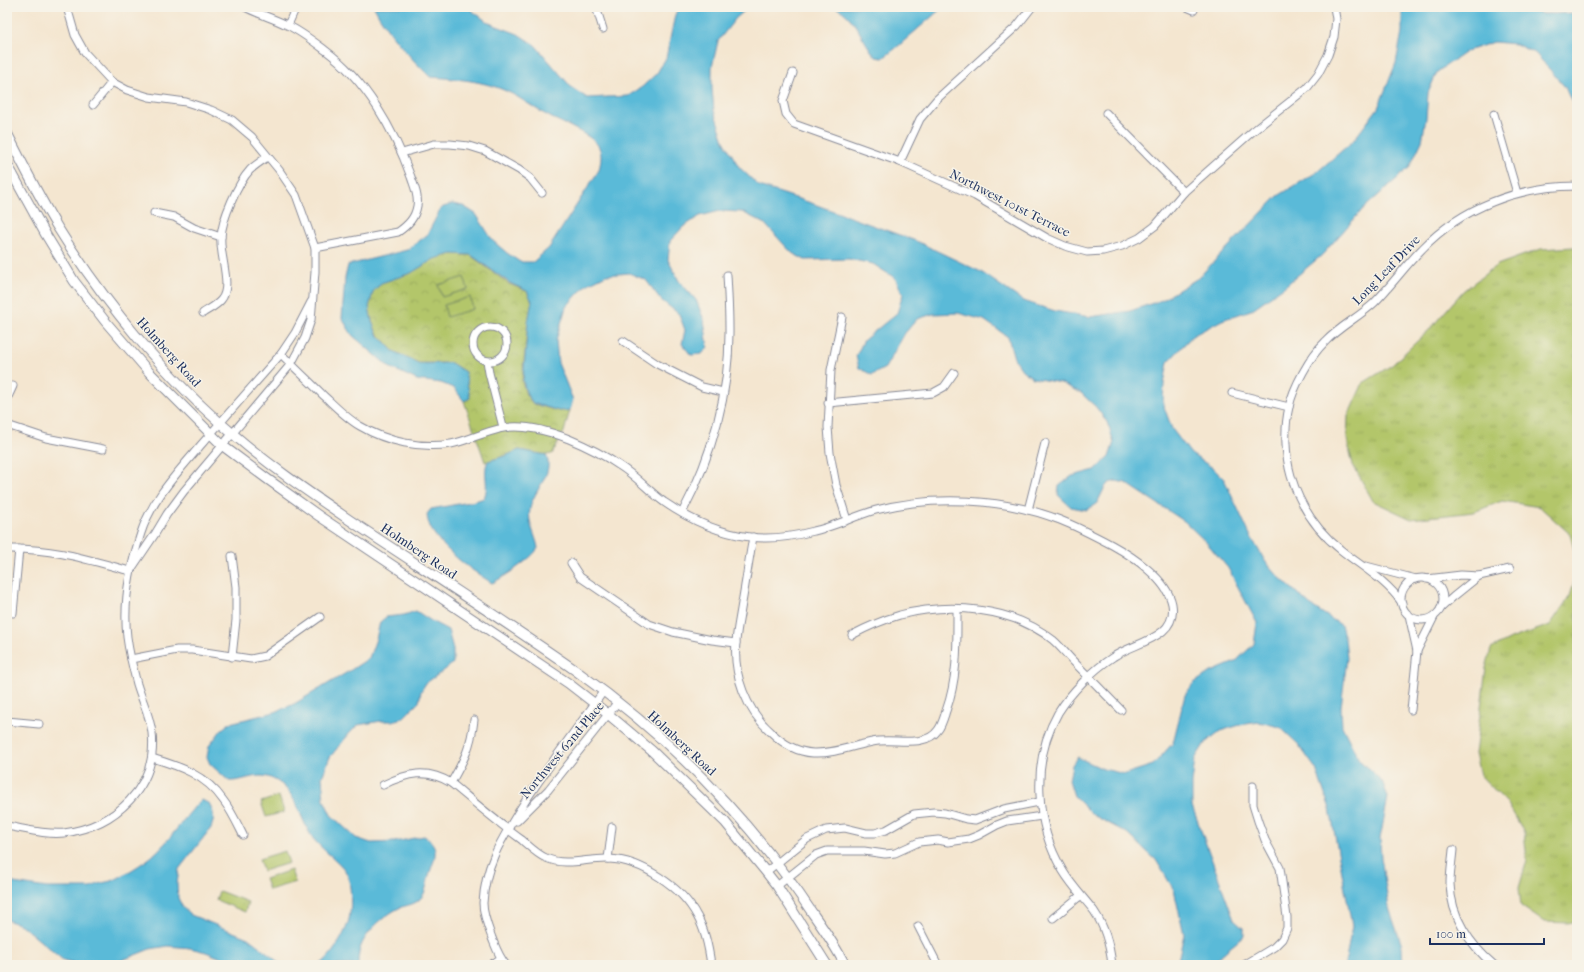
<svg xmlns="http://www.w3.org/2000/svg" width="1584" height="972" font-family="'IM FELL French Canon',serif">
	<defs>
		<pattern id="grass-tufts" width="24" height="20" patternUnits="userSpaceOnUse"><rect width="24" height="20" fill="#b3c66a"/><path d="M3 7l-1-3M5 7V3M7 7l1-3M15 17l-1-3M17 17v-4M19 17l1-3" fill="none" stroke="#99aa5e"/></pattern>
		<pattern id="park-crowns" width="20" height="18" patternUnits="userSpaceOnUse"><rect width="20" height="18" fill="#b3c66a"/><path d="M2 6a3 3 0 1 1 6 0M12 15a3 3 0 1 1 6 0" fill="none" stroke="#99aa5e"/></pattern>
	</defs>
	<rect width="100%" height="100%" fill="#f7f3e8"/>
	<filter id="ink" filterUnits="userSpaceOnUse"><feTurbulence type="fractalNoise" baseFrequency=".025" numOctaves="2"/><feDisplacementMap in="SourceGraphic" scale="8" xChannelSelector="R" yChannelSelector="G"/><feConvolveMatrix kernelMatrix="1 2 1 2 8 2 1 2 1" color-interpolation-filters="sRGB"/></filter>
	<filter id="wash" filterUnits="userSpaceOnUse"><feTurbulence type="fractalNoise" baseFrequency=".012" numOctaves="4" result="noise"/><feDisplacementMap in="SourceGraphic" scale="16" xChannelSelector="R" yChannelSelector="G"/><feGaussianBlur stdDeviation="0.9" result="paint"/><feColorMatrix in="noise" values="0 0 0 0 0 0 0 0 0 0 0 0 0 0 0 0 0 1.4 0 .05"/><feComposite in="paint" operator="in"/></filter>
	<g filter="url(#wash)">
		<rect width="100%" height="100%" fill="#f4e6d0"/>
		<!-- grass -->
		<g fill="url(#grass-tufts)" stroke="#677a64">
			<polygon points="1574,247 1577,248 1577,560 1570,534 1540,507 1502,501 1474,512 1411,519 1373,501 1353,465 1347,439 1348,416 1363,383 1392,365 1429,330 1463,291 1497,265 1541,249"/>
			<polygon points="1577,574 1577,921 1568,923 1544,922 1521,906 1519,888 1527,860 1524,832 1508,804 1480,775 1475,754 1486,668 1491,649 1513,638 1550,625 1570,596"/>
		</g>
		<!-- park -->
		<g fill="url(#park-crowns)" stroke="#677a64">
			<polygon points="452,254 470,255 509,284 527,291 532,301 528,322 522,381 526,395 533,404 559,411 570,410 564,432 552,454 546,455 519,450 505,456 485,462 464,401 470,398 465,372 451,363 419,363 393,351 377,333 372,322 369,307 373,292 381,283 411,273 434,259"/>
			<polygon points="219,891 248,902 245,912 216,900"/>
		</g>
		<!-- garden -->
		<g fill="#b3c66a" stroke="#677a64">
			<polygon points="464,277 468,289 442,297 438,285"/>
			<polygon points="470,297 473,309 447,317 444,305"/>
			<polygon points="279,796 284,812 266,817 261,802"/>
			<polygon points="285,851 289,863 263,871 259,859"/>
			<polygon points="291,870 295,882 269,890 265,879"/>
		</g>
		<!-- water -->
		<g fill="#5abad8" stroke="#3a749b">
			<path d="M374,7H467L489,23L518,34L535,45L572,88L587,98L628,96L642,87L657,73L666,58L675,15L679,7H749L736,18L718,41L712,67V89L714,111L724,141L739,167L759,186L811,203L916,241L981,272L1023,301L1055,311L1090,317L1130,311L1162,300L1198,278L1278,196L1317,172L1353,141L1378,108L1396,63L1402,32V7H1518L1543,14L1577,13V104L1571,101L1565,87L1536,54L1516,44L1494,42L1467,51L1437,72L1428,93L1426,118L1422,141L1409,168L1363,209L1322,255L1285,286L1251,310L1222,320L1192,336L1168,362L1164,384L1163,404L1172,429L1191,454L1213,468L1224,479L1250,535L1265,561L1278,576L1310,605L1341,625L1345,639L1347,658L1341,707L1342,726L1359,760L1382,781L1388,797L1380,839L1381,858L1389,908L1402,946L1403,965H1345L1352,926L1330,809L1316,769L1298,744L1280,727L1259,722L1240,725L1220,731L1205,743L1195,759L1192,783V806L1234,920L1244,929V936L1221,955L1213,965H1177L1184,934L1174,890L1156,860L1127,833L1093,815L1074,796L1069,780L1072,765L1077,757L1103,769L1125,774L1153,765L1173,743L1185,695L1194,683L1209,673L1235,662L1254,644L1257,623L1228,568L1206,542L1184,521L1126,483L1116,481L1109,483L1105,487L1097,503L1087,510L1071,507L1058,495L1059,486L1072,476L1095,470L1109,457L1114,442L1107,422L1096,407L1081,393L1061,383L1033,378L1022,370L1014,358L1008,337L984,320L958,313L933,314L917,319L905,333L885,368L872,375L859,368L856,356L864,340L897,313L903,294L895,278L873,264L849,259L805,260L792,253L764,223L742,212L720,211L700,216L683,227L670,241L668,260L679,281L696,300L704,320L708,347L702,354L691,355L682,344L685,330L679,314L661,300L646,280L629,273L606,275L586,285L566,307L556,340L558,363L573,400L570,410L559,411L533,403L527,395L523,381L528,322L532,301L527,291L510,283L471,255L452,254L434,259L411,273L381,283L373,292L369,307L372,322L377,334L393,351L419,364L451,363L465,372L470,398L464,401L454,388L441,383L417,380L389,367L352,335L342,318L345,278L348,265L407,250L427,235L441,208L452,204L463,206L476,214L493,241L507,253L520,262H533L549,248L599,170C601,161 603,152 597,144C590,135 563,123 552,118C540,112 528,103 516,96C490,81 460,79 430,77C409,56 388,34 374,7Z"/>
			<path d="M835,7H943L896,48L883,58L876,57C862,42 856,16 835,7Z"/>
			<path d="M519,450L546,455C555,474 533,490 530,509C527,523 536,535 538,548C533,558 503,578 492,583C471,570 427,540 427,514L431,509L475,501L484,498C490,486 482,472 488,461L505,456Z"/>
			<path d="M416,611L433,622L448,630L453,649V663L446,669L426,683L421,691L419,702L404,717L393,721H381L358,725L349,734L330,757L322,777L324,800L331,815L356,838L371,843L395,842L424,836C442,847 434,859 429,875C427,882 426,893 421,898C415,905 406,905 399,908C383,916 362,935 359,953C358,957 358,961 358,965H319C330,959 344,936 348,923C352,911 352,883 346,872C338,859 318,848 310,834C298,813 295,786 268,777C255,773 242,782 229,781L210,764L207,757L209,746L222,729L230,723L275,712L294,704L351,670L369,658L376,639L380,622L386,617L404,615Z"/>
			<path d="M201,800L209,803C214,812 215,818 211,828L179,869L177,884L178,898L183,908L191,915L248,938L273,957L280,965H239L206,952L190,948L168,946L150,949L110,965H89L75,963L63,960L21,925L7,920V882L47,888H91C99,882 106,883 114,880C121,877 145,862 151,857C171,840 183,818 201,800Z"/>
		</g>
	</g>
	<g filter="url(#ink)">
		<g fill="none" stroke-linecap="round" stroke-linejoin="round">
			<!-- minor casing -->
			<g stroke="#888a97" stroke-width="9">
				<g id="minor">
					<polyline points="67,7 75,35 85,53 112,82 127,90 149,97 186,102 211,110 232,120 252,137 279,170 296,195 315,248 315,272 311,320 305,338 291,364 184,491 167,514 155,534 130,571"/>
					<path d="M245,7C258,14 273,18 287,25C300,31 313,41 325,50C366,80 394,130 411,177C414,186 419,196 417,206C415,218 408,225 398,232L315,248"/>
					<polyline points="596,7 603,29"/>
					<polyline points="1187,7 1194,10"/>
					<polyline points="288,25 296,7"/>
					<polyline points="793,73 783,101 786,114 794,124 900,162 975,196 1047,238 1065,246 1087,252 1103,251 1122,246 1139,238 1155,226 1184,192 1252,132 1307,88 1318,74 1328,55 1334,37 1336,19 1334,7"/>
					<polyline points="93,105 112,82"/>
					<polyline points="1106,113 1184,192"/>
					<polyline points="1494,114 1517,193"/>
					<polyline points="402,153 434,144 450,144 469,146 485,151 519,170 530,178 542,193"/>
					<polyline points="900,162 920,119 937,99 1017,26 1032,7"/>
					<polyline points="154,213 174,217 194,228 221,237"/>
					<path d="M203,313C209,309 216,306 221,300C233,286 219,255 221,237C222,219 238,183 250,170C255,165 262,161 267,157"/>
					<polyline points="842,317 831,370 828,427 830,453 836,485 847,520"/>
					<circle cx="490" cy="344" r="17"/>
					<polyline points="623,341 657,364 702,387 723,392"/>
					<path d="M281,354C294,367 308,380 322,394C334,405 346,418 360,426C387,442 421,449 451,444C467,441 482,433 499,429C520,423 549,431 569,439C586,446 604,455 620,466C636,476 649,491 664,502C690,520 719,533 750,537C771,540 795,536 814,531C835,526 855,516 876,510C933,495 1004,498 1060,520C1078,527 1095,536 1112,545C1132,556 1167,579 1172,604C1178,639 1134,642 1113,657C1093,670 1071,692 1058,713C1031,761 1035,825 1063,871C1072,886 1084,898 1094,911C1105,927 1110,946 1112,965"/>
					<polyline points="487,361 489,373 503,427"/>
					<polyline points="1232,393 1289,407"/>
					<polyline points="7,399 13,386"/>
					<polyline points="828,403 933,393 944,387 954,373"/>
					<polyline points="7,425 46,438 103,449"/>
					<polyline points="1028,510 1045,443"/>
					<path d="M682,513C712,456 730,392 729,327C729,310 728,293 727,275"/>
					<path d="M753,537C749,559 746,581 742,603C740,616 737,629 736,642C733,675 746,710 771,732C782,743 797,752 813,753C833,754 853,746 872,742C893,737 925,749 938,730C942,725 944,717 946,711C958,678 957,644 957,609"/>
					<path d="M7,549C53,548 86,559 130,571"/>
					<polyline points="232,556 236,587 236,620 232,657"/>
					<polyline points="571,563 580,577 649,624 673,632 712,640 736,643"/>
					<polyline points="1366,566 1416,579"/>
					<circle cx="1422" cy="599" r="21"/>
					<polyline points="1427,579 1461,575 1479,576 1510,569"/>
					<path d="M1402,603C1386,580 1362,567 1341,550C1317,531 1300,506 1291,476C1285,455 1284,428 1289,407C1293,388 1310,356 1325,342C1339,327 1359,317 1374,303C1391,286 1405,266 1422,249C1462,207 1519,186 1577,186"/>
					<polyline points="1441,608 1453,597 1479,576"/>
					<polyline points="13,613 19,549"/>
					<polyline points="1409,615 1417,651 1411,710"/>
					<path d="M852,635C867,627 883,620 900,615C950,602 1012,607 1053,640C1061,647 1067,655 1074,662C1090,678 1105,694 1121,710"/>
					<polyline points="1417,651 1434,617"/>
					<polyline points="131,659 177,650 192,650 251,659 265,656 320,617"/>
					<polyline points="7,721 39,724"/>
					<path d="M152,758C179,766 206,775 223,800C231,810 237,823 243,835"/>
					<path d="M451,783C464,760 471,747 474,720"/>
					<path d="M383,785C407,773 427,768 451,783C474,802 497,822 522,840C529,846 537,854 546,858C566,867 588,858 609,859C641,860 682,887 697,916C705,930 709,949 711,965"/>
					<polyline points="517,821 548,790 617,703"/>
					<path d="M7,826C25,829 46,835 64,833C115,826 158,787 152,733C150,715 142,701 137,684C133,669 129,653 127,637C123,602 130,566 141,533C152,499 178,472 200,446C227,415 254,384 281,354L295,333L311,302"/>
					<path d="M1453,850C1452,861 1450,873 1450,884C1451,917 1470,945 1494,965"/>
					<polyline points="608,859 612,827"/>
					<polyline points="766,872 807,839 826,830 845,828 866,833 875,833 886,830 914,814 934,812 945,813 966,819 975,820 1004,809 1039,802"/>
					<polyline points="777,886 816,855 827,851 864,851 885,854 895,853 919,842 938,840 948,842 969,839 979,835 997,825 1007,821 1042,816"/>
					<polyline points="1053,918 1080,896"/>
					<polyline points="918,926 938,965"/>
					<polyline points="490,965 500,959"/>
					<path d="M506,965C499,957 496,948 492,938C488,927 483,915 483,903C485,866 500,842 519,811C545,770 575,731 603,692"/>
					<polyline points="1244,965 1274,947 1282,939 1287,928 1287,917 1280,868 1265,840 1258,821 1253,805 1253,786"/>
				</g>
			</g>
			<!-- tertiary casing -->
			<g stroke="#888a97" stroke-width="11">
				<g id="tertiary">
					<path d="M7,133C23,165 39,197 58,228C104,302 166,378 233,434C271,467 313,495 354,523C428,572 502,619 575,670C668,736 750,819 813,914C825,931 836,947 845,965"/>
					<polyline points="7,164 46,235 74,281 105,321 149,372 223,446 266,478 319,516 568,683 608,714 652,751 725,822 766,872 777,886 827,965"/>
				</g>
			</g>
			<!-- minor -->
			<use href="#minor" stroke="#fff" stroke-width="7"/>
			<!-- tertiary -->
			<use href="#tertiary" stroke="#fff" stroke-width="9"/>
		</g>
	</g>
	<g text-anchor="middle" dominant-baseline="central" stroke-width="3" stroke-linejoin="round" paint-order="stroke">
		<!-- street labels -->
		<g font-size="13" fill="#1b2f5e" stroke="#f7f3e8">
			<text transform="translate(1010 203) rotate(27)">Northwest 101st Terrace</text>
			<text transform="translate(1386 270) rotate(-46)">Long Leaf Drive</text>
			<text transform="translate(169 352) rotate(48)">Holmberg Road</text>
			<text transform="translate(419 551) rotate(34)">Holmberg Road</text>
			<text transform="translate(682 743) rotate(43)">Holmberg Road</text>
			<text transform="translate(562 750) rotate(-50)">Northwest 62nd Place</text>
		</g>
	</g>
	<!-- margin -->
	<rect width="1584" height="972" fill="none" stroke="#f7f3e8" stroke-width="24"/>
	<!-- scale -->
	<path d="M1430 938v6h114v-6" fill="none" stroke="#1b2f5e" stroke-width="2"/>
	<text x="1436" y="938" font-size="12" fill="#1b2f5e" stroke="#f7f3e8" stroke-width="3" paint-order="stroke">100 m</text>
</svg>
